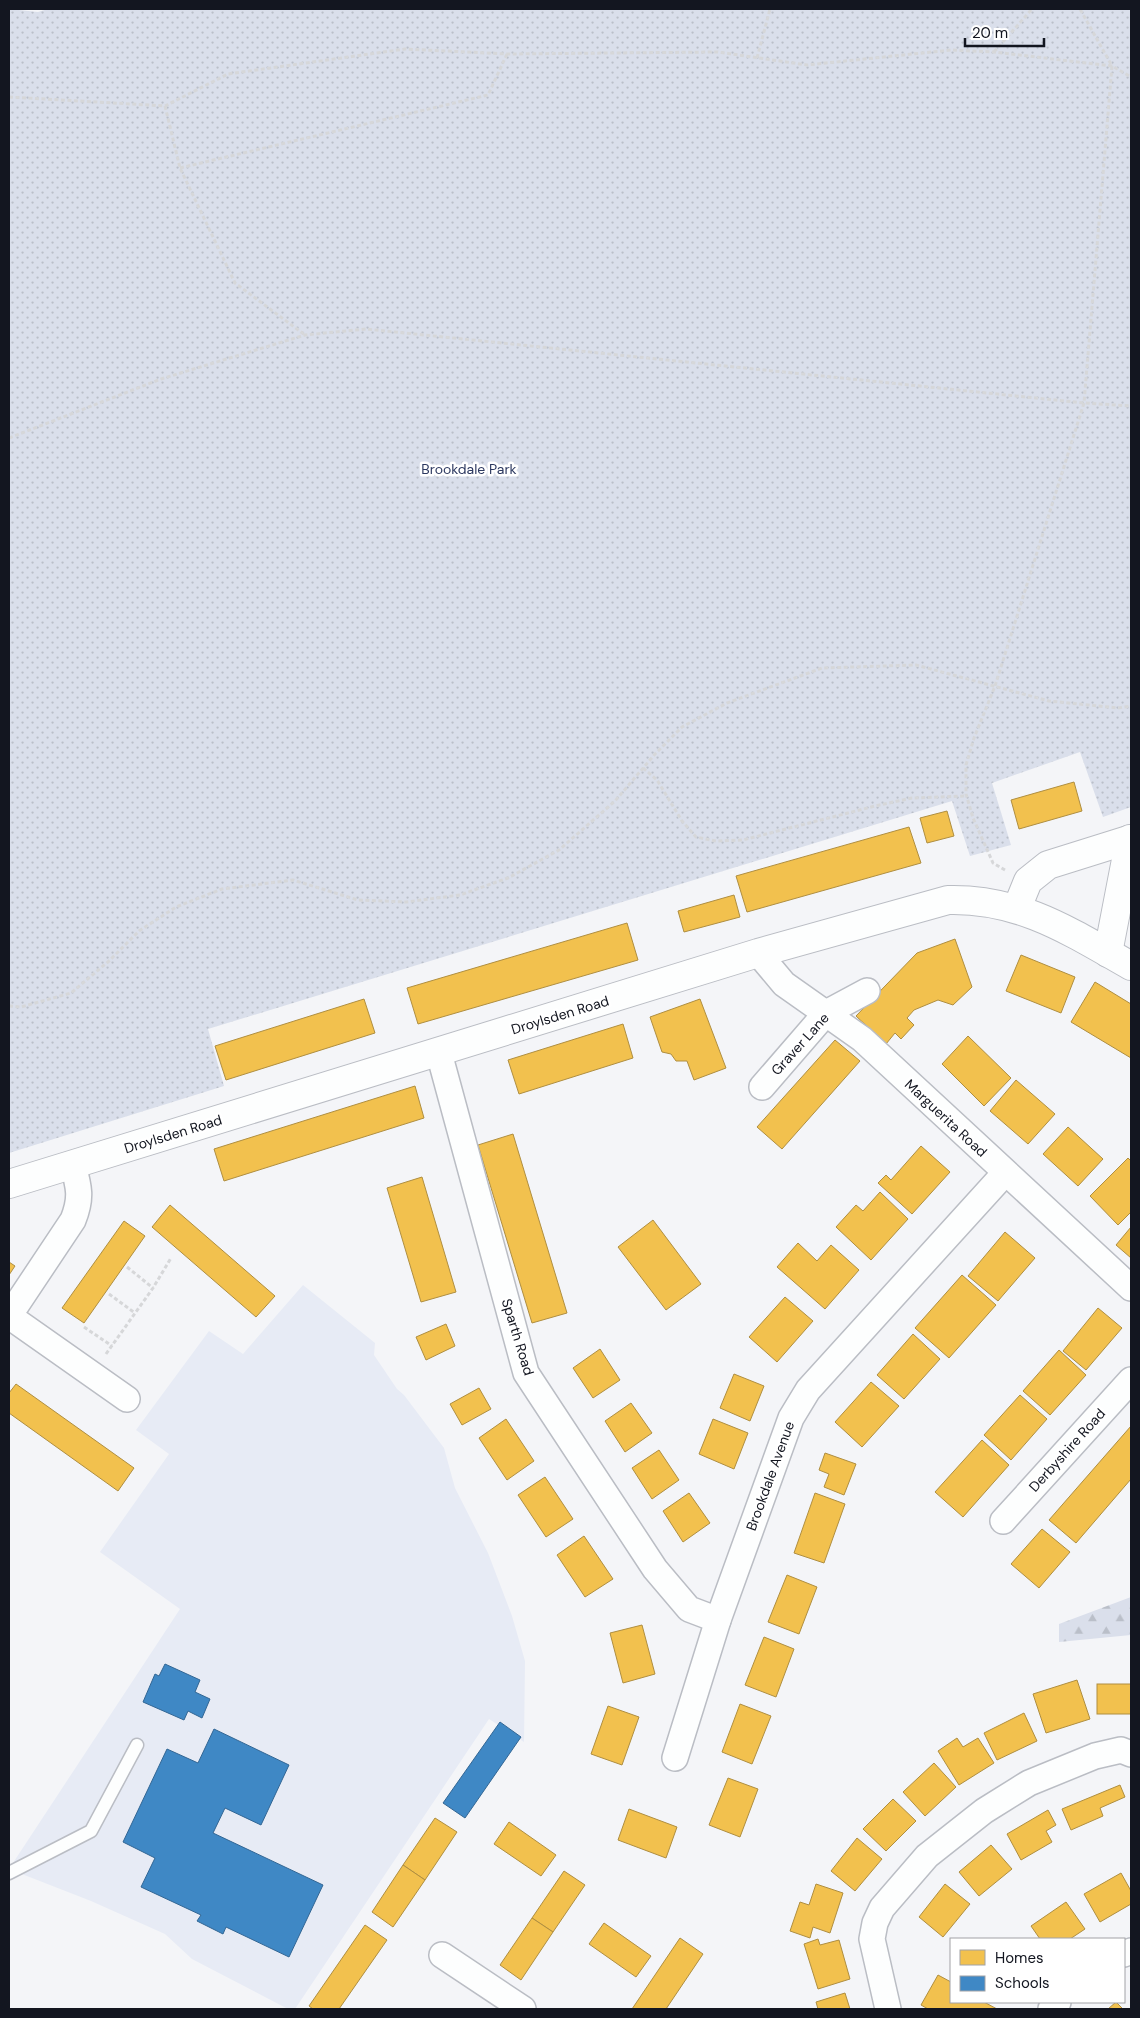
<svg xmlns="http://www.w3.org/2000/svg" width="1140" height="2018" font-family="'DM Sans',sans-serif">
	<defs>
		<pattern id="grass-dots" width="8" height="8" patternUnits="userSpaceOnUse" patternTransform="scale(1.25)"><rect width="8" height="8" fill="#dadfeb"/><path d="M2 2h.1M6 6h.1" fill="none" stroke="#babfc9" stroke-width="1.8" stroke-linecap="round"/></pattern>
		<pattern id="forest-firs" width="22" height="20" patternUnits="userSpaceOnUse" patternTransform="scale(1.25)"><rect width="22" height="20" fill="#dadfeb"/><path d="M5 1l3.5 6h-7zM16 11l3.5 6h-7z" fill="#babfc9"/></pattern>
	</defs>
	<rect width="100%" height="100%" fill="#f4f5f8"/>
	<!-- built -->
	<polygon fill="#e7ebf5" points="303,1285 375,1343 374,1355 397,1389 404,1395 444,1448 455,1488 488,1553 512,1616 525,1661 524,1742 489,1719 295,2009 288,2009 192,1959 165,1934 91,1901 9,1869 180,1609 100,1552 169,1454 136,1430 209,1331 243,1354"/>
	<!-- grass -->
	<polygon fill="url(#grass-dots)" points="9,9 38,12 48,9 1131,9 1131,807 1103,817 1080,752 992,783 1011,845 970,856 952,801 208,1029 224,1086 9,1153"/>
	<!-- forest -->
	<polygon fill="url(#forest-firs)" points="1131,1597 1131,1635 1059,1642 1059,1624"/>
	<!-- homes -->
	<g fill="#f2c14e" stroke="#af8e40">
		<polygon points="1074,782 1082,811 1019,829 1011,800"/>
		<polygon points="947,811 954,836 927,843 920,818"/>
		<polygon points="909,827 921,863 747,912 736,876"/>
		<polygon points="734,895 740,917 684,932 678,911"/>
		<polygon points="627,923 638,960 418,1024 407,988"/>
		<polygon points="955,939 972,987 953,1005 938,1000 914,1010 907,1018 914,1025 901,1039 895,1033 886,1044 856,1016 917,953"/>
		<polygon points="1021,955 1075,977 1061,1013 1006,991"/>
		<polygon points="1095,982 1131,1004 1131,1058 1071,1022"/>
		<polygon points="364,999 375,1033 226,1080 215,1046"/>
		<polygon points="700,999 726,1068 694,1080 687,1061 676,1061 671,1054 662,1052 650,1017"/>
		<polygon points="623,1024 633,1058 519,1094 508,1060"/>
		<polygon points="968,1036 1011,1078 984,1106 942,1064"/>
		<polygon points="835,1040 860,1061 782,1149 757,1127"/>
		<polygon points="1016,1080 1055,1114 1028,1144 990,1111"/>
		<polygon points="415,1086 424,1118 224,1181 214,1149"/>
		<polygon points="1068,1127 1103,1159 1078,1186 1043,1154"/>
		<polygon points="513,1134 567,1313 532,1323 478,1145"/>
		<polygon points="921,1146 950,1172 912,1214 878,1183 886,1175 891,1180"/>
		<polygon points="1128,1158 1131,1161 1131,1212 1118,1225 1090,1196"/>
		<polygon points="422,1177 456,1292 421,1302 387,1188"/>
		<polygon points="880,1192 908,1219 871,1260 836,1227 856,1205 863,1211"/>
		<polygon points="170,1205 275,1296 256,1317 152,1227"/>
		<polygon points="653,1220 701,1284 666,1310 618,1247"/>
		<polygon points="124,1221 145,1236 84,1323 62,1308"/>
		<polygon points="1131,1227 1131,1258 1116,1245"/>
		<polygon points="1005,1232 1035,1258 998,1301 968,1276"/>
		<polygon points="798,1243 817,1261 831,1245 859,1270 825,1309 777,1267"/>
		<polygon points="9,1262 15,1266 9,1275"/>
		<polygon points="962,1275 996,1305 949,1358 915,1328"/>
		<polygon points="785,1297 813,1321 777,1362 749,1337"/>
		<polygon points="1098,1308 1122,1328 1086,1370 1063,1351"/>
		<polygon points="446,1324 455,1346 426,1360 416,1337"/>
		<polygon points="913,1334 940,1359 904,1399 877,1375"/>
		<polygon points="600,1349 620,1380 593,1398 573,1368"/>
		<polygon points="1059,1350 1086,1375 1050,1415 1023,1391"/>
		<polygon points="734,1374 764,1386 750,1421 720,1408"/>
		<polygon points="871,1382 899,1406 862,1447 835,1422"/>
		<polygon points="16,1384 134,1468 118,1491 9,1413 9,1393"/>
		<polygon points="479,1388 491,1409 462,1425 450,1404"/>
		<polygon points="1020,1395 1047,1419 1011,1460 984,1435"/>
		<polygon points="631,1403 652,1433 625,1452 605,1421"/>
		<polygon points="506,1419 534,1461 507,1480 479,1438"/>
		<polygon points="713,1419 748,1433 734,1469 699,1454"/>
		<polygon points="1131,1426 1131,1479 1076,1543 1049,1520"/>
		<polygon points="982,1440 1009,1465 963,1517 935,1492"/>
		<polygon points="659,1450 679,1480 652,1499 632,1468"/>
		<polygon points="825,1453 856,1464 844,1495 824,1487 829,1474 819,1470"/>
		<polygon points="545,1477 573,1519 546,1537 518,1495"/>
		<polygon points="689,1493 710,1523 683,1542 663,1511"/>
		<polygon points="815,1493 845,1504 824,1563 794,1553"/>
		<polygon points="1042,1529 1070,1552 1039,1588 1011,1564"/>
		<polygon points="584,1536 613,1579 585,1597 557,1555"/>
		<polygon points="787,1575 817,1587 799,1634 768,1622"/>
		<polygon points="642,1625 655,1674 623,1683 610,1633"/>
		<polygon points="764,1637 794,1649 776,1697 745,1685"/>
		<polygon points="1077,1680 1090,1719 1046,1733 1033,1694"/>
		<rect x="1097" y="1684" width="34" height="30"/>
		<polygon points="740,1704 771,1716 752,1764 722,1752"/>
		<polygon points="608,1706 639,1717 622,1765 591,1754"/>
		<polygon points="1024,1713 1037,1741 997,1760 984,1733"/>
		<polygon points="957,1738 963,1747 978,1738 994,1763 959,1785 938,1751"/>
		<polygon points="934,1763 956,1787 925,1816 903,1792"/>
		<polygon points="728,1778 758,1789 740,1837 709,1825"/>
		<polygon points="1120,1785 1125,1797 1100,1808 1103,1816 1071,1830 1062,1809"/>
		<polygon points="893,1799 916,1821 886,1851 863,1829"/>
		<polygon points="629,1809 677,1827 666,1858 618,1840"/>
		<polygon points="1048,1810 1056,1825 1046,1831 1052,1842 1021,1860 1007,1834"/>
		<polygon points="435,1818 457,1832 425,1880 403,1865"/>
		<polygon points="509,1822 556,1855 541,1876 494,1844"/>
		<polygon points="857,1838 882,1859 855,1891 831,1871"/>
		<polygon points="991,1845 1012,1869 979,1896 959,1872"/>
		<polygon points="403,1865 425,1880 393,1927 372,1912"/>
		<polygon points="564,1871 585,1885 553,1932 532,1918"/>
		<polygon points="1121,1873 1131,1891 1131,1904 1100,1922 1084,1894"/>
		<polygon points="816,1884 843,1893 830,1933 813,1927 810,1938 790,1931 800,1902 809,1905"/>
		<polygon points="945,1884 970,1904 943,1937 919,1917"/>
		<polygon points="1066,1902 1085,1929 1070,1939 1040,1939 1031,1926"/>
		<polygon points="532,1918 553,1932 521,1980 500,1965"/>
		<polygon points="604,1923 651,1956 636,1977 589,1944"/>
		<polygon points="365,1925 387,1940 339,2009 313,2009 309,2006"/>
		<polygon points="680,1938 703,1954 666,2009 632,2009"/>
		<polygon points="818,1939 820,1945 839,1940 850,1979 818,1989 804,1944"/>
		<polygon points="938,1975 951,1982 951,2002 984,2002 997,2009 928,2009 921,2005"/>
		<polygon points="845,1993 850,2009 818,2009 816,2002"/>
		<polygon points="1116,2002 1123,2009 1108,2009"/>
	</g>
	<!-- schools -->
	<g fill="#3f88c5" stroke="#326694">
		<polygon points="165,1664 200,1680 195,1692 210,1699 202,1718 188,1711 184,1720 143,1702 155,1674 159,1676"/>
		<polygon points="500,1722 521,1737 465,1818 443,1803"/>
		<polygon points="214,1729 289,1765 261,1825 225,1808 213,1833 323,1885 289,1957 226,1927 223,1934 197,1921 201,1915 141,1887 155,1858 123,1842 167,1749 198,1763"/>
	</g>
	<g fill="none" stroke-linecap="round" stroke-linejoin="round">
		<!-- lane casing -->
		<g stroke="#babdc4" stroke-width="15">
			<polyline id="lane" points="9,1873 91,1831 137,1745"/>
		</g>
		<!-- street casing -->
		<g stroke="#babdc4" stroke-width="28">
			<g id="street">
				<polyline points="758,953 784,984 862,1039 1131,1288"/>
				<polyline points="439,1053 526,1373 655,1569 689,1609 718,1620"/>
				<polyline points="762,1087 826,1013 867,991"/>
				<path d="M73,1165C79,1187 82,1198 73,1220L9,1316L127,1399"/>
				<polyline points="1003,1521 1131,1380"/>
				<polyline points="675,1758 718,1620 791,1418 808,1390 1005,1173"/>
				<polyline points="1124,1954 1131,1951"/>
				<polyline points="442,1955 523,2009"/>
				<polyline points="888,2009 872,1939 875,1923 882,1908 927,1856 984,1811 1029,1783 1095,1756 1121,1750 1131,1754"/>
				<polyline points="1051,2009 1058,2002"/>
			</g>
		</g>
		<!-- secondary casing -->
		<g stroke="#babdc4" stroke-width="30">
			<g id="secondary">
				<polyline points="1017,908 1028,881 1048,865 1131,839"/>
				<polyline points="1108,953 1130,839"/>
				<path d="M9,1184L758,953L948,900C1020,898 1071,932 1131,966"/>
			</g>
		</g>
		<!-- path -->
		<g stroke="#d6d7d9" stroke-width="3" stroke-dasharray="4 2.5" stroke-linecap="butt">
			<polyline points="994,52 1032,9"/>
			<polyline points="757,58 770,9"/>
			<polyline points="9,97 165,106 228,74 405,49 507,54 718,52 807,65 951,50 994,52 1112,66 1131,77"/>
			<polyline points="165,106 180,168 235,283 305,335"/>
			<polyline points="180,168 488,95 507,54"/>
			<polyline points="9,438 161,379 305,335 366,329 1084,403 1131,406"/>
			<polyline points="643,768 657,780 682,821 696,837 716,841 743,840 875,806 912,798 966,796"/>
			<polyline points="1005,870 993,863 973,818 966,794 966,765 974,738 995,686 1084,403 1112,66 1080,9"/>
			<polyline points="9,1006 21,1007 71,993 109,961 139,931 176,907 222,889 293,880 358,900 406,902 460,895 508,878 559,850 615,801 655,754 682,727 727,703 822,668 916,665 1049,701 1118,708 1131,706"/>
			<polyline points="127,1267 153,1288"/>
			<polyline points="109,1294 135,1313"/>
			<polyline points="84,1327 112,1346"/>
			<polyline points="106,1354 153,1288 171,1258"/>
		</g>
		<!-- lane -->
		<use href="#lane" stroke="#fdfefe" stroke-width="12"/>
		<!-- street -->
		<use href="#street" stroke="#fdfefe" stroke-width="25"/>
		<!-- secondary -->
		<use href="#secondary" stroke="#fdfefe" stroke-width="28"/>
	</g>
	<g text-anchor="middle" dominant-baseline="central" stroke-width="5" stroke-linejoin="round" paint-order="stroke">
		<!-- park labels -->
		<g font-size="14" fill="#2d3960" stroke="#fff">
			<text x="469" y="469">Brookdale Park</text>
		</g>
		<!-- street labels -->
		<g font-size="14" fill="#131620" stroke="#fff">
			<text transform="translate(560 1015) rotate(-17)">Droylsden Road</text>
			<text transform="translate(800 1044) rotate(-48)">Graver Lane</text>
			<text transform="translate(946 1118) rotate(43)">Marguerita Road</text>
			<text transform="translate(173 1134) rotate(-17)">Droylsden Road</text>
			<text transform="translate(518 1337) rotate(73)">Sparth Road</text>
			<text transform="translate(1067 1450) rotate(-48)">Derbyshire Road</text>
			<text transform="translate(770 1476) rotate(-70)">Brookdale Avenue</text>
		</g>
	</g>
	<!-- border -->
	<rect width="1140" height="2018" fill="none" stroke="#131620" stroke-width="20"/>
	<!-- legend -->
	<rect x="950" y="1938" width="175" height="65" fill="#ffffff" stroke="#a1a2a6"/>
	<rect x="960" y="1950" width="25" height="15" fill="#f2c14e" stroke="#a1a2a6"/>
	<text x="995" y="1963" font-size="15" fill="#131620">Homes</text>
	<rect x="960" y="1976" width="25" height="15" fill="#3f88c5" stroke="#a1a2a6"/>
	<text x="995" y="1988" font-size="15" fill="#131620">Schools</text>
	<!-- scale -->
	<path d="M965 38v8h79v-8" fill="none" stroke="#131620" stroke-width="2.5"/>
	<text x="972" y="38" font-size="15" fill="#131620" stroke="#ffffff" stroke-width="4" paint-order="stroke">20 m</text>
</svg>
